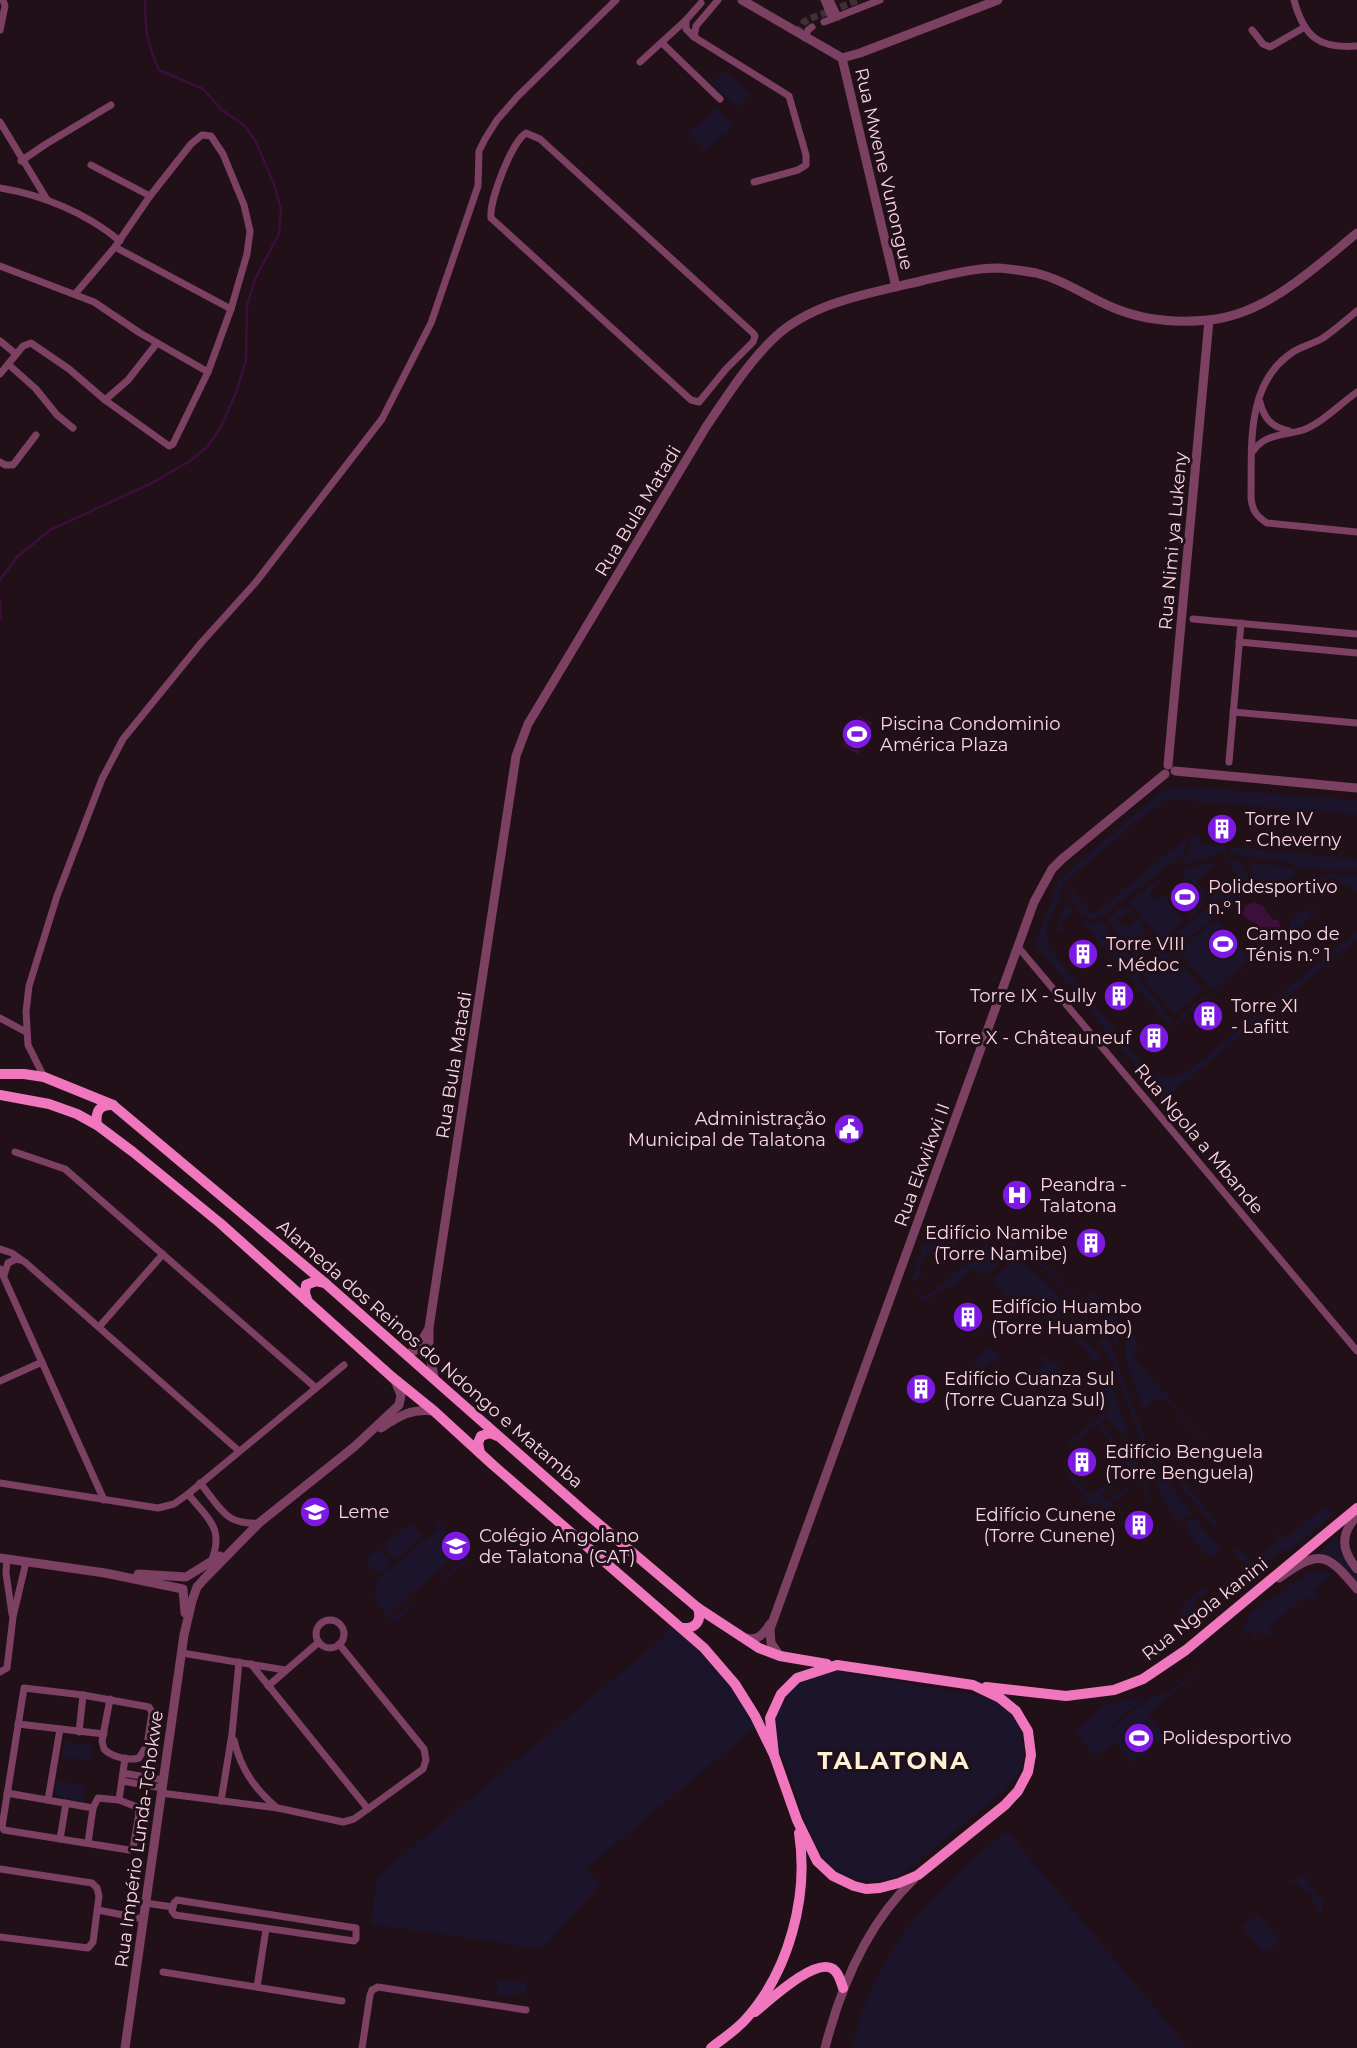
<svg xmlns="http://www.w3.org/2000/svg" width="1357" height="2048" font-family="Montserrat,sans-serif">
	<rect width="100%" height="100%" fill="#221018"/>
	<!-- green -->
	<g fill="#1c142b">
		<polygon points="725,71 750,94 737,107 712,84"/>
		<polygon points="718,108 734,126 705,151 688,133"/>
		<path d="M1173,786L1357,800V815L1168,799L1135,823L1065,883L1046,931L1048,947L1151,1073C1165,1079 1179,1075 1191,1069L1357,931V939L1163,1100L1035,944L1059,879L1158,794Z"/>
		<polygon points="1191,835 1201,836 1200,844 1225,846 1225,851 1195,862 1186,863 1184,859 1191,849"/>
		<polygon points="1188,836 1185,852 1181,857 1117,904 1105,915 1091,920 1082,913 1068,897 1072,890 1093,915"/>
		<polygon points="1230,847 1357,859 1357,871 1301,869 1288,862 1231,854 1229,852"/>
		<polygon points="1224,858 1241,861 1246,868 1242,871 1244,874 1246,873 1255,887 1231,905 1223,917 1211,900 1208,899 1228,883 1231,886 1237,882 1234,878 1238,875"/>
		<polygon points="1210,862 1215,865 1196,881 1207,895 1201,901 1204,905 1190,917 1169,893 1184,881 1182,870"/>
		<polygon points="1250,863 1288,867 1294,870 1295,876 1277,884 1272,882 1258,883 1253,877 1254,875 1248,870 1251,867"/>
		<polygon points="1330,874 1357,875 1357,891 1355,892 1348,885 1331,887 1336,887 1340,882 1332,876 1323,884 1319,892 1329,887 1324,893 1319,894 1314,890 1319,879"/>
		<polygon points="1159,880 1161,883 1149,892 1154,901 1162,895 1167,897 1167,901 1184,922 1162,940 1128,902"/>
		<path d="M1066,902C1076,915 1085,928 1103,921L1107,930L1126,951L1142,983L1171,1019L1172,1029L1074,912L1059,923L1063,929L1059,933L1056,930Z"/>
		<polygon points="1124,906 1135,914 1133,916 1128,911 1118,920 1125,928 1138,918 1147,930 1134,940 1145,954 1158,946 1137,964 1129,947 1110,923 1109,920"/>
		<polygon points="1210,906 1216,916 1172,952 1165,943"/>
		<polygon points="1305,908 1310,914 1315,908 1318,912 1271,951 1269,950 1287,934 1291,919"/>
		<polygon points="1217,919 1249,959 1213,991 1178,951"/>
		<polygon points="1163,947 1169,955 1176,957 1203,990 1174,1014 1146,981 1139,967"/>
		<polygon points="1265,953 1267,954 1177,1026 1177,1020 1203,996 1213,997"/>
		<path d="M1003,1235L1049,1268L1092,1313L1084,1319C1073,1286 1030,1256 1001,1239Z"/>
		<path d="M953,1236L957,1253L946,1239C935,1247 923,1255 918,1268L923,1274L910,1285L923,1245Z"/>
		<polygon points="985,1244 995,1246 1009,1255 986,1275 981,1275 975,1268 949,1289 945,1286 924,1303 914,1290 916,1288 925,1298 975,1256 972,1251"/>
		<polygon points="1016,1257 1041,1278 1069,1308 1050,1325 1026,1297 982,1333 980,1330 1011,1304 992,1280"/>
		<polygon points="1094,1292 1118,1320 1117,1338 1120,1351 1107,1318 1087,1298"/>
		<polygon points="1073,1316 1080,1337 1101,1355 1100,1362 1094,1361 1064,1324"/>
		<polygon points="1127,1327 1138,1341 1134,1345 1139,1350 1132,1356 1203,1439 1201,1441 1166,1400 1163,1402 1159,1397 1144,1409 1125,1357"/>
		<polygon points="1107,1336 1154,1463 1191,1513 1180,1519 1179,1525 1162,1496 1114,1366 1099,1341"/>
		<polygon points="990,1346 1003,1361 999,1364 994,1359 980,1370 972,1361"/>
		<polygon points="1041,1357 1047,1357 1054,1364 1056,1363 1062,1370 1061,1380 1055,1374 1037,1389 1036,1393 1029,1385 1025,1388 1024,1386 1031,1379 1026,1382 1023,1379 1045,1363"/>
		<polygon points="1102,1372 1107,1373 1127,1431 1122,1435 1106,1417 1100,1422 1115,1440 1113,1443 1097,1424 1070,1446 1067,1443 1109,1408 1104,1402 1096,1410 1093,1407 1107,1394 1094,1378"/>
		<polygon points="1131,1442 1153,1505 1144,1494 1145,1489 1138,1480 1136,1484 1128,1476 1120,1479 1101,1495 1107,1502 1127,1485 1130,1488 1106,1510 1101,1502 1094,1508 1065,1472 1068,1470 1091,1496 1124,1469 1120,1464 1125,1459 1120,1453 1116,1453"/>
		<polygon points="1179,1475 1218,1523 1214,1527 1175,1479"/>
		<polygon points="1326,1506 1333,1514 1291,1550 1281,1551 1257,1569 1249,1569 1245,1561 1242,1562 1233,1551 1238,1548 1253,1563 1279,1540 1276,1536 1279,1533 1285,1539"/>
		<polygon points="1192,1519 1197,1521 1218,1546 1220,1551 1215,1557 1206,1555 1185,1530 1186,1522"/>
		<polygon points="440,1522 469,1560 446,1579 444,1576 458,1564 455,1561 458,1558 456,1555 453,1558 390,1612 395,1617 409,1605 412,1608 394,1623 373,1598 377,1594 375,1589 378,1578 439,1529 436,1525"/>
		<polygon points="411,1523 423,1537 394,1560 383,1545"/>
		<polygon points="1337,1536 1341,1554 1357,1575 1357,1583 1333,1556 1318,1553"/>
		<polygon points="379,1548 392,1563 381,1572 374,1571 365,1560"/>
		<polygon points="1319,1569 1333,1574 1314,1590 1319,1597 1313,1602 1306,1596 1268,1627 1274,1634 1269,1638 1263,1631 1255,1637 1249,1630 1240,1637 1250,1613 1308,1574"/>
		<polygon points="1204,1587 1208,1591 1193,1604 1200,1611 1221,1593 1223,1598 1196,1629 1179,1609"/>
		<path d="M673,1625C706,1655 733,1688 757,1726L586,1868L600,1885L542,1949L371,1924L377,1877L664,1637L669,1628Z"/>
		<polygon points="1199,1668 1201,1670 1148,1715 1166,1737 1147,1752 1151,1757 1140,1757 1133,1763 1115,1742 1096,1757 1074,1731 1107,1704 1145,1697 1107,1729 1108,1731 1151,1697 1170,1692"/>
		<path d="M835,1671L980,1696L999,1703L1011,1714L1020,1727L1024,1754L1020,1772L1003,1792L900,1876C876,1885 844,1884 826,1862C810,1843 798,1797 789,1773C785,1762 778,1750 776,1738C773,1724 777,1703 787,1692C799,1679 819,1675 835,1671Z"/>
		<polygon points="64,1742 94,1745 91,1761 62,1757"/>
		<polygon points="57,1781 85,1785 83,1801 55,1796"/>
		<path d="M1007,1831L1188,2048H852C875,1948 931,1894 1007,1831Z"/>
		<polygon points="1306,1877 1309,1880 1306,1883 1319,1898 1323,1895 1321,1916 1316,1911 1319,1909 1311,1900 1314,1898 1307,1890 1304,1891 1297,1883 1294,1885 1289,1880"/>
		<polygon points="1258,1914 1280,1941 1264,1954 1242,1927"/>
		<path d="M499,1980L527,1983L525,1994C515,1993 508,1997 497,1995Z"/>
	</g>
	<!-- water -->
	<g fill="#3c0f3a">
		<polygon points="860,716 872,723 869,730 861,738 862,748 857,754 842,745"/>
		<polygon points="1253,902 1263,906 1272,919 1278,920 1281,926 1279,929 1271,931 1266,935 1260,933 1257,924 1247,919 1243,914 1245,906"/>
	</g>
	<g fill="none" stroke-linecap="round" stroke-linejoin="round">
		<!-- stream -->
		<g stroke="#3c0f3a" stroke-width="2.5">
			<path d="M0,580L17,557L50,530L152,483L190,461L207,447L220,429L236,393L246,360L247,306L255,279L279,234L281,210L275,187L257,144L245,126L222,110L203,89L159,70C147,44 145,28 145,0"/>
			<polyline points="0,600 0,619"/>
		</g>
		<!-- minor-tunnel -->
		<polyline stroke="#422e37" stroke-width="7" stroke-dasharray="7 3.5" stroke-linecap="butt" points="797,33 804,22 809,19 859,0"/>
		<!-- minor -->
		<g stroke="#7b4062" stroke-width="7">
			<polyline points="824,0 832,19"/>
			<polyline points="830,0 838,17"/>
			<path d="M1294,0C1304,37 1319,49 1357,46"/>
			<polyline points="686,20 686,29 694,37 789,96 806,155 806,165 798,170 754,182"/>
			<polyline points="824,22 880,0"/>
			<polyline points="0,30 5,6 3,0"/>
			<polyline points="1252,30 1263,44 1270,47 1305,27"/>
			<polyline points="694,37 696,26 718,0"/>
			<polyline points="805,38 808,30 812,27"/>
			<polyline points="662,43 720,99"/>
			<polyline points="640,62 686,20 701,3"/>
			<polyline points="0,122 46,198"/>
			<path d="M526,133L540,139L753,333L755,336L753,342L726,369L699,402L691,400L491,218C489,201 512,141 526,133Z"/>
			<polyline points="21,161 46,144 111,105"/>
			<polyline points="91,165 150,196"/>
			<path d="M0,188C43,195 86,213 120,241"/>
			<polyline points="115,247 231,309"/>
			<polyline points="0,266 94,302 140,333 208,372"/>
			<polyline points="75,294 115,247 150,196 191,144 202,135 211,136 223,154 244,205 250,231 247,254 231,309 208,372 173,444 169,446 105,400"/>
			<path d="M1357,311C1346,320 1335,330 1323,338C1313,344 1302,346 1293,352C1245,383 1252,447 1251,497C1252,510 1256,516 1267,523L1357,532"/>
			<polyline points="0,341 16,354"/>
			<polyline points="8,364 36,389 57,415 73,428"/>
			<polyline points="0,374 23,346 31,343 69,369 105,400 128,380 157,343"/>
			<path d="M1260,402C1264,419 1272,427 1289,431"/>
			<path d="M1253,451C1266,433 1284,436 1303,430C1322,423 1340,404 1357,392"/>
			<polyline points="0,462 5,465 13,465 36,435"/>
			<polyline points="1193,619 1357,634"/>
			<polyline points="1239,642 1357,653"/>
			<polyline points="1233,712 1357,723"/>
			<polyline points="1229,762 1241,623"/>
			<polyline points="1018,947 1357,1351"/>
			<polyline points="0,1018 26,1032"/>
			<polyline points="44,1077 28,1045 26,1012 29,986 57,896 102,779 123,739 201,643 256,582 382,419 431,323 478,186 479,151 485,139 497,120 517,97 616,0"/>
			<polyline points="15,1152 65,1169 316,1388"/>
			<polyline points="0,1249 12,1253 26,1263 239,1451"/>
			<polyline points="0,1269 104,1500"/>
			<polyline points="4,1275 8,1263 16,1259 20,1260"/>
			<polyline points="99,1327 163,1254"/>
			<polyline points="0,1381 42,1362"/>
			<polyline points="0,1483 158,1508 174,1504 188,1494 344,1365"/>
			<path d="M200,1483C221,1508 224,1525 259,1523"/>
			<path d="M188,1494C208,1519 225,1528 211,1562"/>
			<polyline points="7,1559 6,1573 12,1614"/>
			<circle cx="330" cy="1634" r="14"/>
			<polyline points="182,1653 285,1670"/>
			<polyline points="251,1664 368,1809"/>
			<polyline points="0,1672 7,1668 13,1617 26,1562"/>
			<polyline points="268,1686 319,1642"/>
			<polyline points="18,1724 104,1734"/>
			<polyline points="79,1732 83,1695"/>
			<path d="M234,1740C241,1770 255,1789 277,1808"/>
			<polyline points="123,1773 163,1780"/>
			<polyline points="122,1781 162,1788"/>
			<polyline points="7,1793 93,1808"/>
			<polyline points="161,1793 278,1808 343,1822 354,1819 423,1769 426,1760 424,1749 339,1644"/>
			<polyline points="48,1800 60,1729"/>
			<polyline points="119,1800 125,1758"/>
			<polyline points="221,1801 232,1734 239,1662"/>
			<polyline points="60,1839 66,1803"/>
			<path d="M88,1843L93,1808L98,1798L119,1800L137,1807L139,1813L133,1848L129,1850L4,1830L2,1827L24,1688L83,1695L149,1707L152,1712L147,1745L139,1758C128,1761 112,1757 104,1749L102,1741L110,1699"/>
			<polyline points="0,1869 92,1883 97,1888 99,1896 93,1942 88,1948 0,1937"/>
			<polygon points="177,1900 356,1928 356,1939 354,1941 175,1915 172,1911 174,1903"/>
			<polyline points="145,1903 173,1907"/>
			<polyline points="98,1910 143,1919"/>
			<polyline points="163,1972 342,2001"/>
			<polyline points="257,1987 266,1929"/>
			<polyline points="362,2048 370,1995 372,1990 378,1987 526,2010"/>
		</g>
		<!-- tertiary -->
		<g stroke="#7b4062" stroke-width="9">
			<polyline points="742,0 842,58 860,53 998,0"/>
			<polyline points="842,58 896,287"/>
			<polyline points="1168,765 1209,320"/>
			<polyline points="1175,771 1357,788"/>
			<polyline points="407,1354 416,1350 428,1330"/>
			<path d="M434,1377L429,1349V1328L516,756L528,724L706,427C727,396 747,364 774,338C812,302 871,293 921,281C947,275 973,268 999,268C1011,269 1025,271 1036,273C1065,280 1087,297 1114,308C1143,320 1177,323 1208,320C1266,315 1314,268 1357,233"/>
			<path d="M381,1428C399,1416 412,1408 434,1411"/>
			<path d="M1357,1516C1340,1534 1341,1550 1357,1569"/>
			<polyline points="0,1558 105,1573 183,1589 185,1613"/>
			<polyline points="138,1574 186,1577 220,1556"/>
			<path d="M1279,1578C1319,1550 1326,1551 1357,1589"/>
			<path d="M746,1638C758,1641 764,1634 770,1624"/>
			<polyline points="780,1656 771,1643 770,1629 1034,902 1052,869 1062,859 1165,774"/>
			<polyline points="125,2048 184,1635 192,1601 197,1587 205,1578 259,1523 354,1447 399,1405 401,1395 395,1381"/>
			<path d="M825,2048C841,1985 867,1924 914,1879"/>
		</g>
		<!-- secondary -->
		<g stroke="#f077bd" stroke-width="10">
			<polyline points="0,1074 24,1074 44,1077 113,1105 325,1283 587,1514 698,1608 759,1648 780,1656 827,1664"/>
			<polyline points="0,1095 49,1104 77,1114 97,1125 133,1152 220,1223 392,1377 434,1411 493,1465 704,1648 735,1684 755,1716 774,1755 797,1820 817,1861 833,1876 854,1886 866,1889 880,1888 899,1883 918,1875 1005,1805 1018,1791 1028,1772 1031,1755 1028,1731 1016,1711 1000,1698 973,1685 837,1665 797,1678 781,1694 770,1718 774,1755"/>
			<path d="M97,1125C95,1112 99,1104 113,1105"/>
			<polyline points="308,1302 305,1293 306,1285 316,1281 325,1283"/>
			<polyline points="480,1453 478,1443 481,1436 490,1433 497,1436"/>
			<path d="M682,1628C696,1629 702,1621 698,1608"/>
			<polyline points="986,1687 1066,1696 1114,1690 1143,1679 1186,1650 1357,1508"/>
			<path d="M755,2012C769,2001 815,1957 833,1969C839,1973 841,1982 843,1988"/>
			<path d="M711,2048C722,2039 735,2031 745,2020C789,1972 809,1896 799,1833"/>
		</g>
	</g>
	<!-- icons -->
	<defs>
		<g id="stadium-disc" transform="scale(1.575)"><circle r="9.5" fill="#7c19e3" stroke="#221018"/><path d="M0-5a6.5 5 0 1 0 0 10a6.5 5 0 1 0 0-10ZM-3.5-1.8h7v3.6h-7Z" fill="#fff"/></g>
		<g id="building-disc" transform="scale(1.575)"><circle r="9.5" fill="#7c19e3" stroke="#221018"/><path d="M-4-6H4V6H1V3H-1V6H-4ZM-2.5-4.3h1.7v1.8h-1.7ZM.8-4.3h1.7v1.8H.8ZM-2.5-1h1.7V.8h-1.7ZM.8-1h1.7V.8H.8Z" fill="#fff"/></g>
		<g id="civic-disc" transform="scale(1.575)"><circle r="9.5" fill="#7c19e3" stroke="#221018"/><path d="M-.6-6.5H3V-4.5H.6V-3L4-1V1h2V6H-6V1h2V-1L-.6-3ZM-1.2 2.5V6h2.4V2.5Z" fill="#fff"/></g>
		<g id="hospital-disc" transform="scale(1.575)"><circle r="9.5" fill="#7c19e3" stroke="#221018"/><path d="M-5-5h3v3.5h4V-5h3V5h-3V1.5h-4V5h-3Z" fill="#fff"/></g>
		<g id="school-disc" transform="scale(1.575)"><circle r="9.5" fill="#7c19e3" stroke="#221018"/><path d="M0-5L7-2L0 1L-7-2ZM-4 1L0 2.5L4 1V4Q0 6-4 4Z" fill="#fff"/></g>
		<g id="university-disc" transform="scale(1.575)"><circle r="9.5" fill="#7c19e3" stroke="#221018"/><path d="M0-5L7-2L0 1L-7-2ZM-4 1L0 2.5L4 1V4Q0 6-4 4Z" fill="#fff"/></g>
	</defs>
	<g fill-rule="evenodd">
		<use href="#stadium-disc" x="857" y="734"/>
		<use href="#building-disc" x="1222" y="829"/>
		<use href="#stadium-disc" x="1185" y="897"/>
		<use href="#stadium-disc" x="1223" y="944"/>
		<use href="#building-disc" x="1083" y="954"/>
		<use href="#building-disc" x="1119" y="996"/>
		<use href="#building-disc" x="1208" y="1016"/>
		<use href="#building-disc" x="1154" y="1038"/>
		<use href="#civic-disc" x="849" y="1129"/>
		<use href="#hospital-disc" x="1017" y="1195"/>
		<use href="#building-disc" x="1091" y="1243"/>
		<use href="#building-disc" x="968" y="1317"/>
		<use href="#building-disc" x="921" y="1389"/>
		<use href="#building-disc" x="1082" y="1462"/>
		<use href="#school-disc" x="315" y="1512"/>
		<use href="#building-disc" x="1139" y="1525"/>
		<use href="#university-disc" x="456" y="1546"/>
		<use href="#stadium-disc" x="1139" y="1738"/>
	</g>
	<g text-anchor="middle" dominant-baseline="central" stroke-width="6" stroke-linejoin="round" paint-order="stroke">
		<!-- street labels -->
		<g font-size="18" fill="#fad6e8" stroke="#221018">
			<text transform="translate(884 169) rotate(77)">Rua Mwene Vunongue</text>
			<text transform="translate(638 511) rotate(-59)">Rua Bula Matadi</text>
			<text transform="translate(1173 541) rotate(-85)">Rua Nimi ya Lukeny</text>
			<text transform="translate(454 1065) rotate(-81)">Rua Bula Matadi</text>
			<text transform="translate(1199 1139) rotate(50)">Rua Ngola a Mbande</text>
			<text transform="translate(922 1165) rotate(-70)">Rua Ekwikwi II</text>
			<text transform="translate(430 1354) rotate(41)">Alameda dos Reinos do Ndongo e Matamba</text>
			<text transform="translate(1205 1609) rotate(-38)">Rua Ngola kanini</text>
			<text transform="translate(139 1839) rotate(-82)">Rua Império Lunda-Tchokwe</text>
		</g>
		<!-- poi labels -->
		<g font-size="18" fill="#fad6e8" stroke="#221018" text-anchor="start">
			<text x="880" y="724">Piscina Condominio<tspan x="880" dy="21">América Plaza</tspan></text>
			<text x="1245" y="819">Torre IV<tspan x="1245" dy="21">- Cheverny</tspan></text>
			<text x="1208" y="887">Polidesportivo<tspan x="1208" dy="21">n.º 1</tspan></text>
			<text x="1246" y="934">Campo de<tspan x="1246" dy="21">Ténis n.º 1</tspan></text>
			<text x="1106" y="944">Torre VIII<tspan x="1106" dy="21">- Médoc</tspan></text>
			<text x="1096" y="996" text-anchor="end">Torre IX - Sully</text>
			<text x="1231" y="1006">Torre XI<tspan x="1231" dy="21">- Lafitt</tspan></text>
			<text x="1131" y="1038" text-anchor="end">Torre X - Châteauneuf</text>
			<text x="826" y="1119" text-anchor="end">Administração<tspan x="826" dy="21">Municipal de Talatona</tspan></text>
			<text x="1040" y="1185">Peandra -<tspan x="1040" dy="21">Talatona</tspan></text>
			<text x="1068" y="1233" text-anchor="end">Edifício Namibe<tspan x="1068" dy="21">(Torre Namibe)</tspan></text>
			<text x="991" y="1307">Edifício Huambo<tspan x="991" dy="21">(Torre Huambo)</tspan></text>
			<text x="944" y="1379">Edifício Cuanza Sul<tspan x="944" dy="21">(Torre Cuanza Sul)</tspan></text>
			<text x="1105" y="1452">Edifício Benguela<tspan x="1105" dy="21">(Torre Benguela)</tspan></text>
			<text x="338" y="1512">Leme</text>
			<text x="1116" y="1515" text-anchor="end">Edifício Cunene<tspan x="1116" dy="21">(Torre Cunene)</tspan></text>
			<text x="479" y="1536">Colégio Angolano<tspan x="479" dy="21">de Talatona (CAT)</tspan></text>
			<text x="1162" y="1738">Polidesportivo</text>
		</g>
		<!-- district labels -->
		<g font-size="24" font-weight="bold" letter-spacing="2" fill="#fbf2d7" stroke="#221018">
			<text x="894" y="1760">TALATONA</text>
		</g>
	</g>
</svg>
